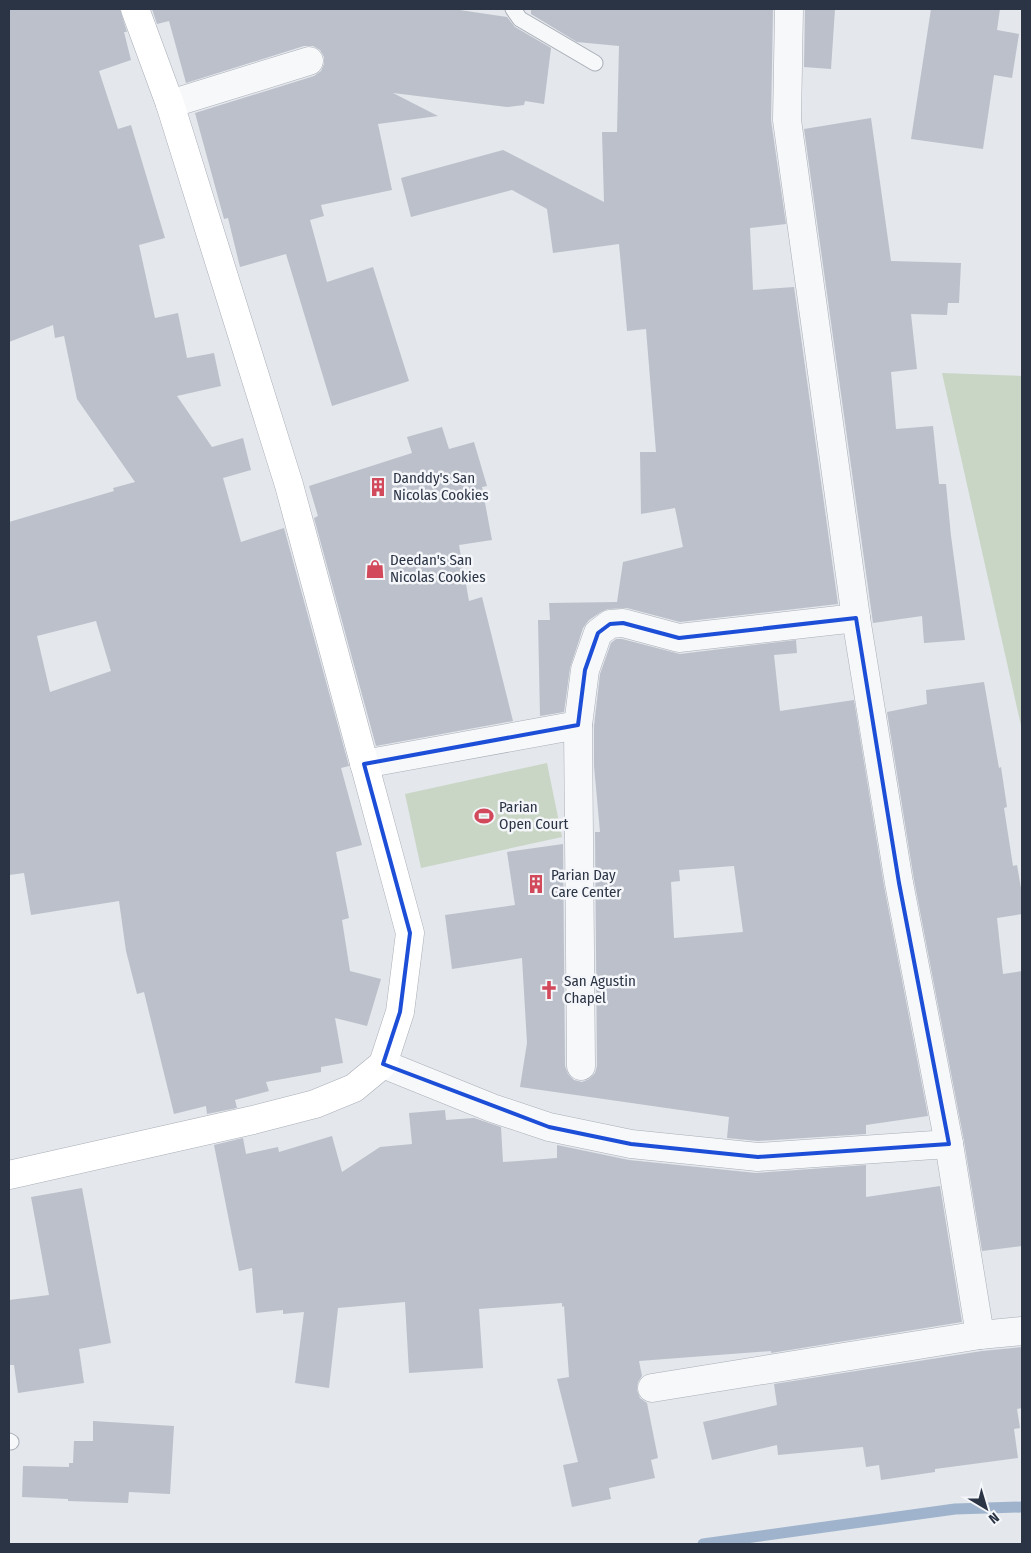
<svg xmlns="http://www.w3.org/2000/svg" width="1031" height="1553" font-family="'Fira Sans Condensed',sans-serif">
	<rect width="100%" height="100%" fill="#e4e7ec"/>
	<!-- green -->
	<g fill="#c9d6c5">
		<polygon points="942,373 1022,376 1022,730"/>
		<polygon points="547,763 562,837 421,868 405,794"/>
	</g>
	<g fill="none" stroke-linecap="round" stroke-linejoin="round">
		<!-- stream -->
		<polyline stroke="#9fb4cc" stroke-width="11" points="703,1544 955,1509 1022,1507"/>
	</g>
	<!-- building -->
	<g fill="#bbc0ca" fill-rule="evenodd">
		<path d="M9,9H120L127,32H124L131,60L99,71L118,129L131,125L165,238L139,245L155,318L178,313L187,358L214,353L221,386L177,396L212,447L243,438L251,470L223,478L241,542L284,528L349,766L341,768L362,845L336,852L349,918L342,920L350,971L381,979L367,1026L335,1018L343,1063L321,1067V1072L266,1082L269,1091L235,1100L237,1108L207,1114L206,1106L174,1114L144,992L137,994L126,951L119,901L31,915L24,873L9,875V522L114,491L113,488L135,482L77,399L64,336L55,338L53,325L9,342ZM96,621L111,671L50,692L37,636Z"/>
		<polygon points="152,9 453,9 507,17 515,27 551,48 544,104 525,101 524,105 507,107 393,93 438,116 378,124 392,190 321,205 324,216 310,220 327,282 373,267 409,381 332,406 286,254 240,267 228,218 224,219 195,113 314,76 321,71 324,64 324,57 320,50 313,46 304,46 186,83 169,21 157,24"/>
		<polygon points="531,9 773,9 771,120 786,224 750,228 753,290 794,287 838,604 680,622 627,608 608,609 601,612 589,620 583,628 570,668 564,712 540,716 538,620 550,620 549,603 617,602 623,562 683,547 675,508 641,514 640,452 656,452 646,329 627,331 619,244 553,253 547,209 512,190 411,217 401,178 503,150 604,202 602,132 617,132 619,46 577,42 531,14"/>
		<polygon points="805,9 835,9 831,69 804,67"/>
		<polygon points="931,9 1000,9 997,30 1019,34 1012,78 994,75 983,149 911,139"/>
		<polygon points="871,118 891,261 961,263 959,303 948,303 947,315 911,314 917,369 891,372 896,429 933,426 939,484 946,484 951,536 965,640 924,643 922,616 873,623 804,129"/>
		<polygon points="442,427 449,449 474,442 487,486 482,487 492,540 459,545 469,601 482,597 513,721 376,746 314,518 318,516 309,486 412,453 407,437"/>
		<path d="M616,639H622L680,654L796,640L797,653L774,655L780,711L854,700L884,886L928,1116L866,1125V1134L758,1141L727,1138L729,1117L520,1087L527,1043L522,958L452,969L445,915L515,905L507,852L563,844L565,1066L568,1074L574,1080L582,1082L589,1079L595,1073L597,1066L595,832H600L594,766V726L600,674L611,643ZM734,866L743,932L674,938L671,882L680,881L679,870Z"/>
		<polygon points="984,682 999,768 1001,767 1007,807 1004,808 1013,866 1017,865 1022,894 1022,914 997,918 1003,974 1022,971 1022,1246 982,1251 964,1141 914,880 887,712 927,704 926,690"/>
		<polygon points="445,1110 446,1120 474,1118 501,1127 503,1162 557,1158 557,1145 629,1160 756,1173 866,1165 866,1197 940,1186 962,1322 771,1353 771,1351 639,1361 642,1376 638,1382 637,1390 640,1398 647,1403 658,1458 651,1460 655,1478 609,1488 611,1499 572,1507 563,1465 578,1462 557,1379 569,1377 564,1306 562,1307 562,1303 479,1309 483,1368 409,1373 405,1302 338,1308 329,1388 295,1383 304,1312 283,1314 283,1310 256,1313 252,1268 239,1271 214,1145 243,1138 246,1154 278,1147 279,1152 332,1136 342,1172 380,1147 412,1144 409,1113"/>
		<polygon points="82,1188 111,1343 79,1349 84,1383 18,1393 14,1365 10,1365 9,1350 9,1300 49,1295 31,1197"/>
		<polygon points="1022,1347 1022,1408 1017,1409 1020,1428 1014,1429 1018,1458 935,1469 935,1472 881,1480 879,1465 866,1467 863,1447 778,1455 777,1445 712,1460 703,1422 777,1405 774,1384 982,1351"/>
		<polygon points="93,1421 174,1426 170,1494 129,1492 128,1503 68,1501 68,1499 22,1497 23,1466 69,1467 69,1463 73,1463 74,1441 93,1441"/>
	</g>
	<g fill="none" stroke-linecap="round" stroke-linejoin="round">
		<!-- lane casing -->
		<g stroke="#a9aeb7" stroke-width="17">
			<g id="lane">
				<polyline points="513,9 520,19 595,63"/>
				<polyline points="9,1441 11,1442"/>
			</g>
		</g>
		<!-- street casing -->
		<g stroke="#a9aeb7" stroke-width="29">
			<g id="street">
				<polyline points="789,9 787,120 856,618 899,883 949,1144 980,1335"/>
				<polyline points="170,104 309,61"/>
				<polyline points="364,764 578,725"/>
				<polyline points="383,1064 492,1108 549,1127 631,1144 758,1157 949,1144"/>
				<polyline points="581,1066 578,725 585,670 598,633 610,624 623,623 679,638 856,618"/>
				<polyline points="652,1388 980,1335 1022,1331"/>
			</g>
		</g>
		<!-- secondary casing -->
		<g stroke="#a9aeb7" stroke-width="29">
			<polyline id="secondary" points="9,1175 253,1120 315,1104 354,1088 383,1064 400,1012 410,933 289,485 170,104 135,9"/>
		</g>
		<!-- lane -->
		<use href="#lane" stroke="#f7f8fa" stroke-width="15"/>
		<!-- street -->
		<use href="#street" stroke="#f7f8fa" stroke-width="28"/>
		<!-- secondary -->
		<use href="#secondary" stroke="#fff" stroke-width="28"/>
	</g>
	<!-- marked area -->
	<path fill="none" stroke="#1d4ed8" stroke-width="4" stroke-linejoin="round" d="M856,618L899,883L949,1144L758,1157L631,1144L549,1127L383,1064L400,1012L410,933L364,764L578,725L585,670L598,633L610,624L623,623L679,638Z"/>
	<!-- icons -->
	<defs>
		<g id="building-bare" transform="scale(1.5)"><path d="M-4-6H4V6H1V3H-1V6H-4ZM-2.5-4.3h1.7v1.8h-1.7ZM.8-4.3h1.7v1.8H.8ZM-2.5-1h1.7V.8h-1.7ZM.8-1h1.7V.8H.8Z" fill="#d1495b" stroke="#f4f6f9" stroke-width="2.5" paint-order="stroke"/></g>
		<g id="shop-bare" transform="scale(1.5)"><path d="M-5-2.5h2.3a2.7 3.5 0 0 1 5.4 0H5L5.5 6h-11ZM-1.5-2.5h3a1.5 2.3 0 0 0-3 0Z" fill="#d1495b" stroke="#f4f6f9" stroke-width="2.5" paint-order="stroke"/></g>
		<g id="stadium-bare" transform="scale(1.5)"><path d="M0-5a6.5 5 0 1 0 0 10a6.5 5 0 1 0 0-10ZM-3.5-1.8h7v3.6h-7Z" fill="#d1495b" stroke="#f4f6f9" stroke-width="2.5" paint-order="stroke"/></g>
		<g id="church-bare" transform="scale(1.5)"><path d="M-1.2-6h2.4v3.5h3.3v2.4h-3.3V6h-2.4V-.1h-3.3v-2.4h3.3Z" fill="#d1495b" stroke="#f4f6f9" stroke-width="2.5" paint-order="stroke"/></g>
	</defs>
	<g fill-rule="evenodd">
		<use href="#building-bare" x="378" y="487"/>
		<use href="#shop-bare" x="375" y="569"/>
		<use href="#stadium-bare" x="484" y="816"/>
		<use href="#building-bare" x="536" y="884"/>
		<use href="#church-bare" x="549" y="990"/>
	</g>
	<g text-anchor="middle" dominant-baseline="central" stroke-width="5" stroke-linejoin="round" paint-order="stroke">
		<!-- poi labels -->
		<g font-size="15" fill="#2b3445" stroke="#f4f6f9" text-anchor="start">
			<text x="393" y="478">Danddy's San<tspan x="393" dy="17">Nicolas Cookies</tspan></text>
			<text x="390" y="560">Deedan's San<tspan x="390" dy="17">Nicolas Cookies</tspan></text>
			<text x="499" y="807">Parian<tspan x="499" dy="17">Open Court</tspan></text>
			<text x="551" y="875">Parian Day<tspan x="551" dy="17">Care Center</tspan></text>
			<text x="564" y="981">San Agustin<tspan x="564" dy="17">Chapel</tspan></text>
		</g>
	</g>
	<!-- border -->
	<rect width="1031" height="1553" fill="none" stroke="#2b3445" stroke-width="20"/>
	<!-- north arrow -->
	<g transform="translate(986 1508) rotate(142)" stroke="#f4f6f9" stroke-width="4" paint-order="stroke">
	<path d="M0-4L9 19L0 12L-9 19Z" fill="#2b3445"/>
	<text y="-8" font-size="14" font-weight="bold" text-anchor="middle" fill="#2b3445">N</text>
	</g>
</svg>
